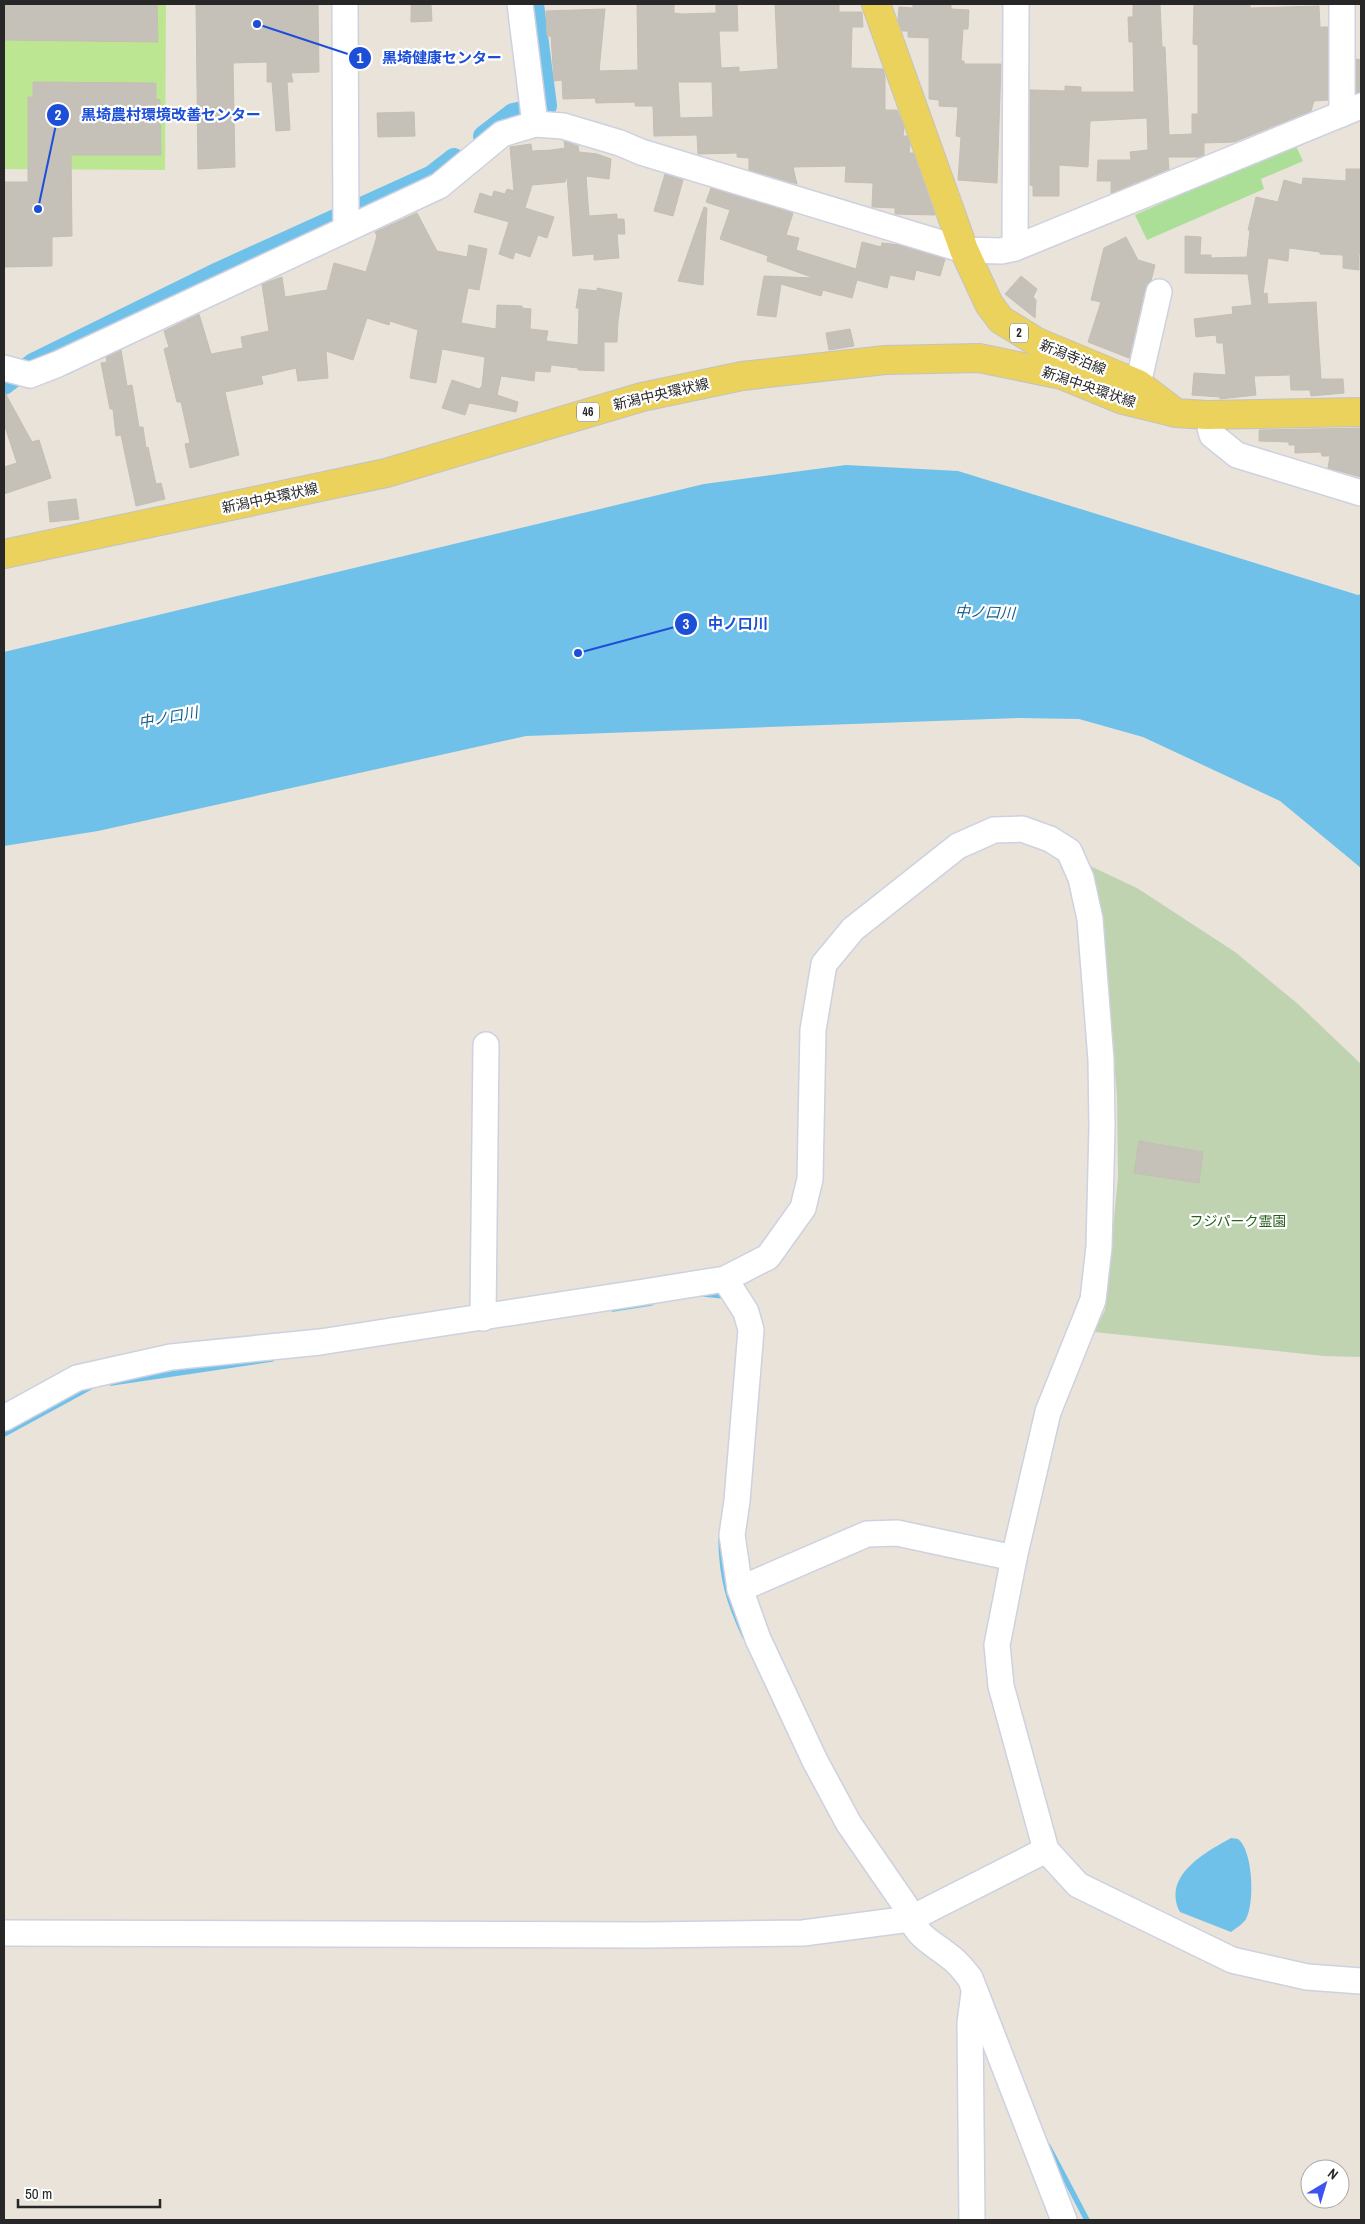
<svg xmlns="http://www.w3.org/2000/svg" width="1365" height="2224" font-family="'Archivo Narrow','Noto Sans JP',sans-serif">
	<rect width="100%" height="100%" fill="#e9e3d9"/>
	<!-- green -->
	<polygon fill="#abdf97" points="1295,144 1303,161 1261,179 1264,189 1147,240 1135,215"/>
	<!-- cemetery -->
	<polygon fill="#bfd3b1" points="1088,865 1137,888 1235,952 1298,1004 1361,1064 1361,1357 1324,1356 1094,1332 1105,1310 1118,1177 1117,1095 1102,937"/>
	<!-- pitch -->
	<polygon fill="#bde693" points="4,4 166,4 165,170 4,169"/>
	<!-- water -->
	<g fill="#6fc1e9">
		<polygon points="846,465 958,471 1358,595 1361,594 1361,868 1280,801 1143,737 1079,719 1018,718 526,736 98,831 4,846 4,652 704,484"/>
		<path d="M1231,1838L1238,1839C1253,1850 1255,1903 1246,1919C1243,1924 1236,1928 1231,1932L1180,1912C1162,1876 1204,1853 1231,1838Z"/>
	</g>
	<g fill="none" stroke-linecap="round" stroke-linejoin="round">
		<!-- stream -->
		<g stroke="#6fc1e9" stroke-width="5.5">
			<polyline points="704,1294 724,1296 726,1298"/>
			<polyline points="613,1309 651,1303"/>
			<polyline points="111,1383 272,1359"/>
			<polyline points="4,1434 94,1385"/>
			<path d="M721,1541C722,1580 729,1602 745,1637"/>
			<polyline points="1048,2146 1087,2220"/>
		</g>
		<!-- canal -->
		<g stroke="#6fc1e9" stroke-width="20">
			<polyline points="483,136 513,113 547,106 534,4"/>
			<polyline points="4,385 33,363 218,272 432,175 454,158"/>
		</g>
	</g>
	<!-- building -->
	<g fill="#c5c1b8" stroke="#c4bfb3" fill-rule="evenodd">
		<polygon points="4,4 157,4 158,42 4,40"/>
		<polygon points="196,4 318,4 319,72 291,73 293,82 287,82 290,130 276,131 272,82 267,82 267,62 233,63 235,167 198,169"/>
		<polygon points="411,4 431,4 432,21 411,22"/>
		<path d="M637,4H674V13L682,14L716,13V4H737L738,31H719L721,68L739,67V72L778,69L775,4H839V12H862L863,27H852L851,68L883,69L885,77V110H897L904,127L903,136H907L910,145L909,153H913L935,215L895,214V208L872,207L873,183L845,182L846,166L793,167L797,184L749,170V158L737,157V153L698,154L697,135L654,136L653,106H635V102L596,103L595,98L563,99L562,80L554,81L551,36H547L546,11L605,9L599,71L638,70ZM678,82H712L713,117L680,118Z"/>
		<polygon points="913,4 951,4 951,9 969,10 968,29 963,29 961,61 964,61 964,64 1001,64 997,183 958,180 961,137 956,136 958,107 939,106 939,100 929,99 929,38 908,37 908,31 902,31 898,20 899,7 913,8"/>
		<polygon points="1133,4 1160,4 1162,47 1165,47 1169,135 1192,134 1192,114 1198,114 1198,45 1193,44 1194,4 1250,4 1250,8 1319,6 1320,27 1328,27 1328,100 1314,101 1311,111 1234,142 1204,143 1204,155 1199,157 1168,157 1169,169 1111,193 1111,181 1097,181 1098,160 1131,160 1130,152 1148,150 1147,118 1090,121 1088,167 1059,165 1059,196 1033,196 1033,186 1030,185 1030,90 1065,91 1065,86 1081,87 1081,92 1134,92 1133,42 1129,42 1128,17 1133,17"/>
		<polygon points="1356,59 1361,60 1361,92 1356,93"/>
		<polygon points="33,82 156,83 156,99 160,100 161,155 71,155 72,236 52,237 52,266 4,267 4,182 28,182 28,97 33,97"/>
		<polygon points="414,112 415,136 378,137 377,113"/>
		<polygon points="564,141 578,146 579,152 597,154 611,159 609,179 586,176 589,216 617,214 617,219 624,219 625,234 617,234 619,258 594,260 594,254 573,256 567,176 565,182 532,185 525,208 554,217 547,238 538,235 530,257 515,252 513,259 499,254 509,222 474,212 480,193 492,197 494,191 505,194 507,189 514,191 510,147 531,144 532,151 552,150 565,148"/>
		<polygon points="1346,169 1361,169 1361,254 1359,254 1359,270 1343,268 1343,255 1320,254 1320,252 1289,248 1288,261 1268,258 1263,294 1267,293 1268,304 1316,302 1321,379 1343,379 1344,393 1311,396 1310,390 1291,390 1290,375 1254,376 1256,395 1220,399 1220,397 1192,395 1194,373 1226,375 1223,343 1217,343 1216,335 1196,337 1194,319 1233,314 1232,307 1252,305 1248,274 1185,273 1185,236 1201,237 1200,255 1211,255 1211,258 1247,257 1250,230 1248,230 1256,197 1278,202 1284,180 1302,185 1303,178 1346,181"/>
		<polygon points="665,174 683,180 673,216 654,211"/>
		<polygon points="711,188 793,213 786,235 799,238 796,250 856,269 862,242 881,247 882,243 900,245 945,259 940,276 916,270 914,280 890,275 887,288 857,280 852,298 823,290 821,296 781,284 776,317 757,315 764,276 814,278 767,261 768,256 720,239 730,210 706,202"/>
		<polygon points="704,207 707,208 703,285 678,281"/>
		<polygon points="417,213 437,251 467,257 469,245 487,249 479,290 468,288 461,323 496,329 497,305 522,306 522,308 531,309 530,329 548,331 546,341 578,345 579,308 576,308 579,289 597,291 597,288 622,293 618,321 617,342 604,342 604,371 578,370 578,368 551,365 550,372 535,371 534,381 501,376 497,395 518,402 516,412 469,403 465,415 442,408 452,380 479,389 482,386 485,357 442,349 436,383 410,378 418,330 390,321 389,325 367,318 353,360 326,351 328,378 298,381 296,368 261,376 263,384 225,392 239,455 190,468 185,444 190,443 181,402 177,402 164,349 169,347 164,331 199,314 211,354 243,348 241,337 269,331 262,284 282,277 285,297 327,290 334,263 366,272 377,236 375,232"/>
		<polygon points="1126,237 1138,260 1155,265 1151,281 1145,289 1129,358 1088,342 1101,302 1091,300 1104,248"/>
		<polygon points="1021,276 1037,289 1033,297 1036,300 1035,318 1005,294"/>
		<polygon points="850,329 854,346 829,350 826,333"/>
		<polygon points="121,350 127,386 132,385 139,427 143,427 146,448 148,447 156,484 161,483 165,499 136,506 121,435 116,436 113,409 110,409 101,363 107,362 106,357"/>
		<polygon points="4,391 32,442 39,440 51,478 4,494 4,467 17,463 4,424"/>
		<polygon points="1361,428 1361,477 1328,468 1330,456 1322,456 1321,452 1295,453 1295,445 1289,445 1289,442 1259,441 1259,430"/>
		<polygon points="76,499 79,519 50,522 48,502"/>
		<polygon points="1139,1141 1203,1152 1199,1183 1134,1173"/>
	</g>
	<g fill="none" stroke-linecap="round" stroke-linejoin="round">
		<!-- minor casing -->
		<g stroke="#ced1e0" stroke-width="28">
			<g id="minor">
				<polyline points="345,4 346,229"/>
				<polyline points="520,4 535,124"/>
				<polyline points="1342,114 1342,4"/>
				<polyline points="1015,248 1016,4"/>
				<polyline points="4,368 30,375 58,364 439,186 502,134 535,124 563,126 620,143 641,152 964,250 1001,251 1015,248 1361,106"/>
				<polyline points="1138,384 1159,292"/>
				<polyline points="1207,415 1212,435 1237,455 1361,493"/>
				<path d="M725,1279L746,1312L751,1330L737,1501L732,1535L740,1589L758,1639L815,1761L849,1824L905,1905C917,1940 929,1939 954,1960C960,1965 965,1972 970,1978L1064,2220"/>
				<polyline points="483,1318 486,1045"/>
				<polyline points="4,1418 77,1378 171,1357 320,1342 644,1292 725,1279 768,1257 803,1208 810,1179 813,1030 824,964 853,929 958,846 994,830 1022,829 1050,839 1069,851 1081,878 1090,919 1101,1060 1102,1127 1099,1247 1093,1300 1048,1412 1014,1558 997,1645 1001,1686 1046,1850 1078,1885 1232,1960 1307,1977 1361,1981"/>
				<polyline points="740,1589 867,1534 897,1533 1014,1558"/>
				<polyline points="4,1933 646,1935 803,1933 910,1919 1046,1850"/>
				<polyline points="972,2220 970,2023 974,1993"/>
			</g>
		</g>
		<!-- major casing -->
		<g stroke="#c3c3c3" stroke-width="30">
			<g id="major">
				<polyline points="876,4 964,250 989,304 1001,320 1037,342 1138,384 1176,413 1207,415 1361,412"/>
				<polyline points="4,554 386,473 642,397 742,376 885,360 979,358 1062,375 1123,400 1176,413"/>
			</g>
		</g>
		<!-- minor -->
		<use href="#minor" stroke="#fff" stroke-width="25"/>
		<!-- major -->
		<use href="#major" stroke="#ead25d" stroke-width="28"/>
	</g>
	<g text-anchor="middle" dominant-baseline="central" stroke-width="4.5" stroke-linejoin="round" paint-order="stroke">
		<!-- shield labels -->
		<g fill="#fff" stroke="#686868" stroke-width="1">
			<rect x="1010" y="323.5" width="18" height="19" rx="4"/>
			<rect x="577" y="402.5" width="22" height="19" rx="4"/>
		</g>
		<g font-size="12" font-weight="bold" fill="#272727">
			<text x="1019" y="333">2</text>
			<text x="588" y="412">46</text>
		</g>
		<!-- street labels -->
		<g font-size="14" fill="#272727" stroke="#fff">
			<text transform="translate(1073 357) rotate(22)">新潟寺泊線</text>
			<text transform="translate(1089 387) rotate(19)">新潟中央環状線</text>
			<text transform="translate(661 394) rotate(-13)">新潟中央環状線</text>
			<text transform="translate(270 498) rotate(-12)">新潟中央環状線</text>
		</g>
		<!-- park labels -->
		<g font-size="14" fill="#26601c" stroke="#fff">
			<text x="1238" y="1221">フジパーク霊園</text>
		</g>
		<!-- water labels -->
		<g font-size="15" font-style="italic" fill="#125d90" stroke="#fff">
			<text transform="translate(985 612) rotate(2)">中ノ口川</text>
			<text transform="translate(168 717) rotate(-10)">中ノ口川</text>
		</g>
	</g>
	<!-- callouts -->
	<path fill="none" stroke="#1d4ed8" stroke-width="2" d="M257 24L360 58M38 209L58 115M578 653L686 624"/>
	<g fill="#1d4ed8" stroke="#fff" stroke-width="2">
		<circle cx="257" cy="24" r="5"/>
		<circle cx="38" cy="209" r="5"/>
		<circle cx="578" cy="653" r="5"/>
		<circle cx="360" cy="58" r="12"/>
		<circle cx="58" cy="115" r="12"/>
		<circle cx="686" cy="624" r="12"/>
	</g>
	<g font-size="15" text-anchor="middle" font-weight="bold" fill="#fff">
		<text x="360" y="63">1</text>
		<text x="58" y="120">2</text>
		<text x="686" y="629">3</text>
	</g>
	<g font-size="15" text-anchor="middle" font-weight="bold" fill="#1d4ed8" stroke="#fff" stroke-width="4.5" stroke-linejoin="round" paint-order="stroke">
		<text x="442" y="63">黒埼健康センター</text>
		<text x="171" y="120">黒埼農村環境改善センター</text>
		<text x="738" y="629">中ノ口川</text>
	</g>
	<!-- border -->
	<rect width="1365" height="2224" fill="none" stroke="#272727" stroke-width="10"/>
	<!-- north arrow -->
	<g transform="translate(1325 2184) rotate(38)"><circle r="24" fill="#ffffff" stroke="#a9a9a9"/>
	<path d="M0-4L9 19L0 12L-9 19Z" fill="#3e54f2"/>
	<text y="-8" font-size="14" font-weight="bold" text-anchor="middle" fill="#272727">N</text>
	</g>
	<!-- scale -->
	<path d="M18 2199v8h142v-8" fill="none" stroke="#272727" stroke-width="2.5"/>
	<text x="25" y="2199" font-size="15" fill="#272727" stroke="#ffffff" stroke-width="4" paint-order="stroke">50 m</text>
</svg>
